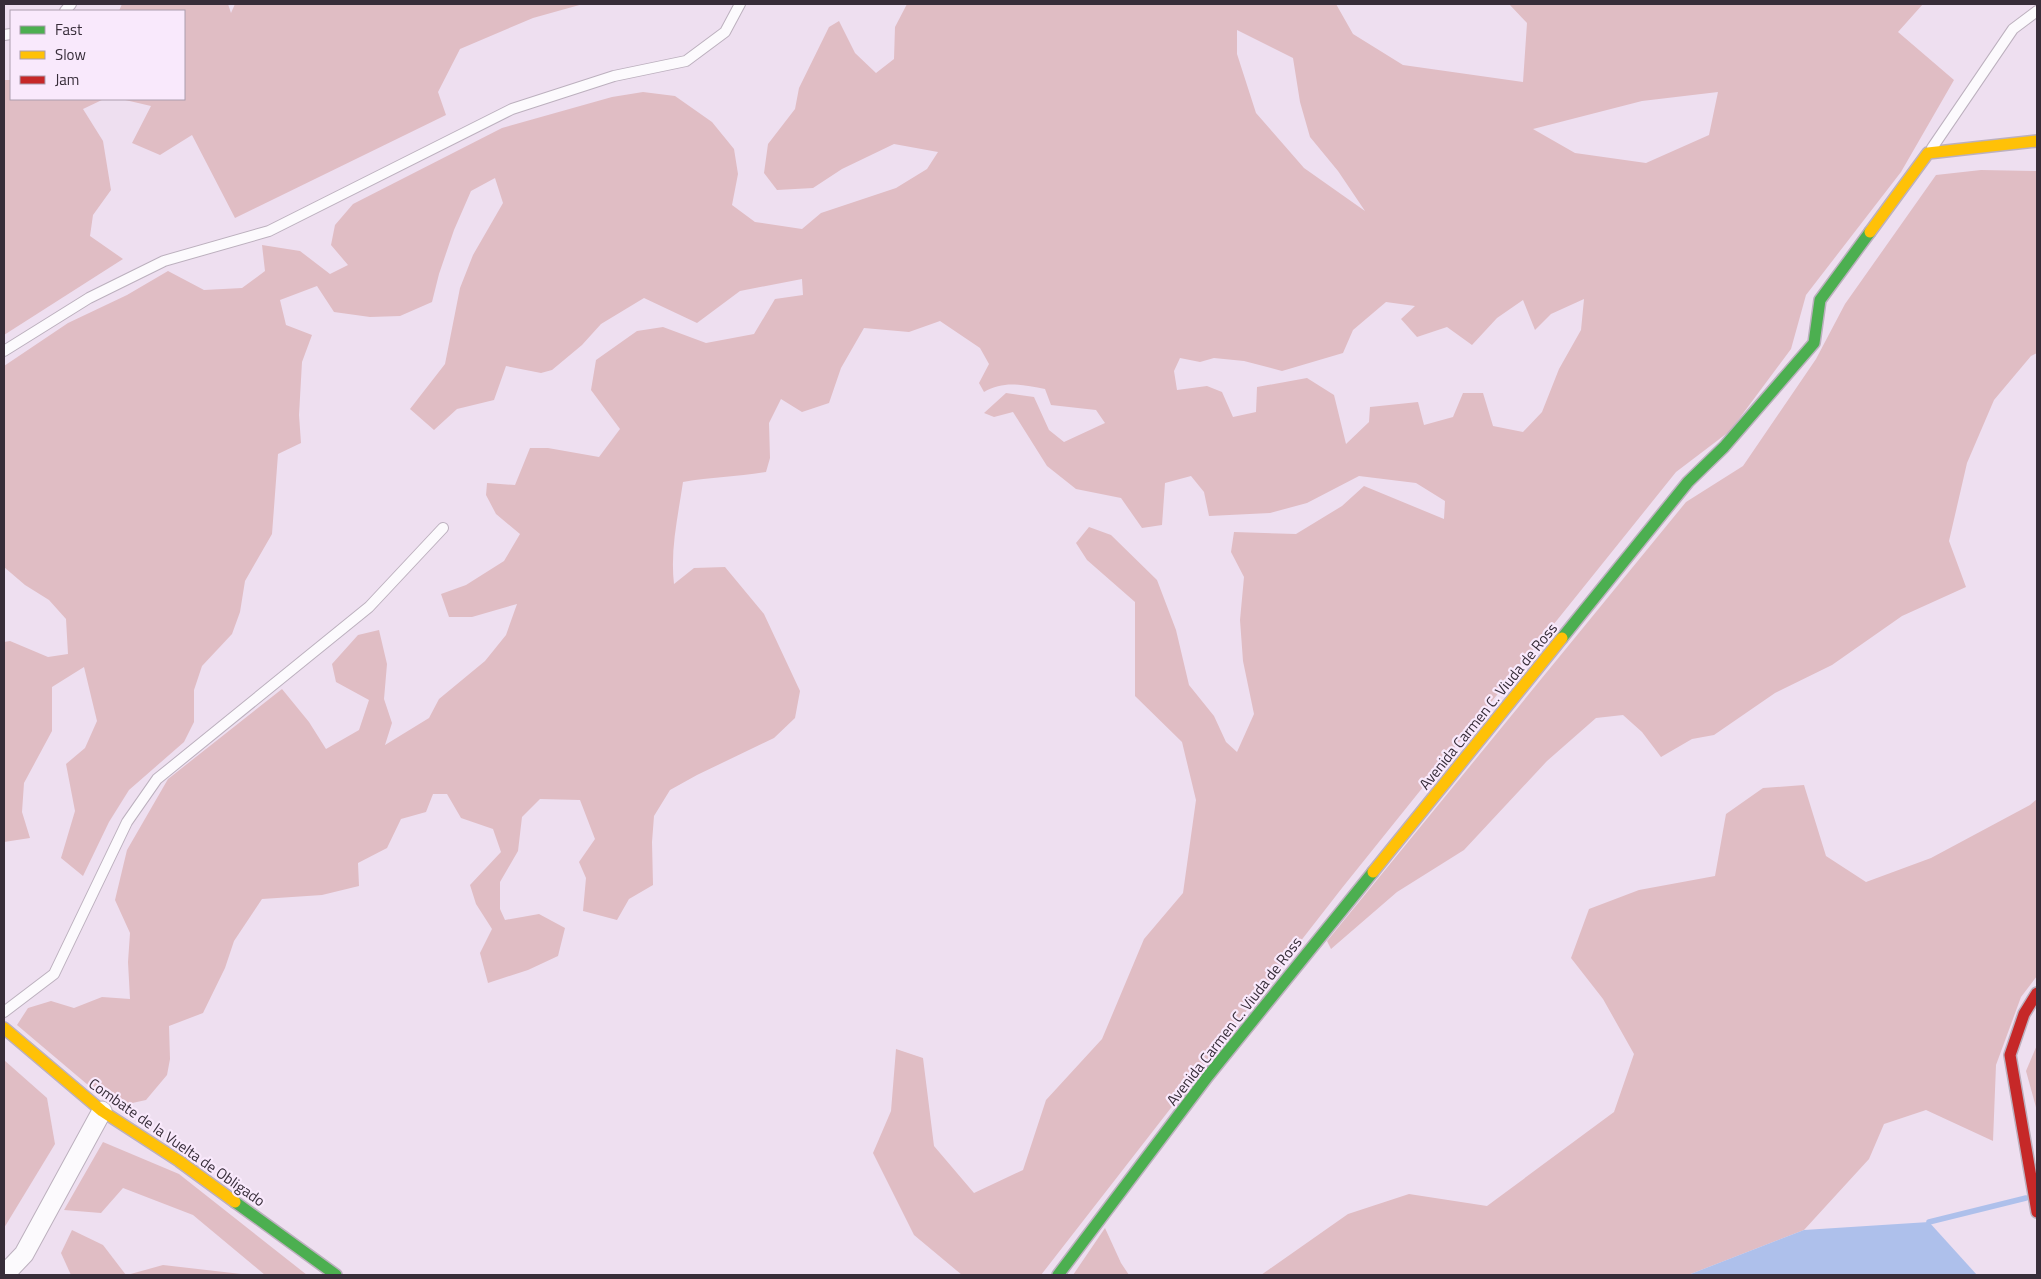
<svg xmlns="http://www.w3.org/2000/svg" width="2041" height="1279" font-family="'Titillium Web',sans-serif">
	<rect width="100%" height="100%" fill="#eedff0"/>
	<!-- green -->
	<g fill="#e0bdc4" fill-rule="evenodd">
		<polygon points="122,4 228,4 231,13 235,4 583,4 533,18 460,49 438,92 446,115 235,218 192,135 160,155 132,143 151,106 121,99 184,99 184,11 119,11"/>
		<path d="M907,4H1336L1353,34L1403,65L1523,82L1527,23L1509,4H1923L1898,32L1954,80L1901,172L1806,295L1791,349L1730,431L1676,472L1342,888L1041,1275H962L914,1235L873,1153L891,1111L896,1049L923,1058L934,1146L974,1193L1023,1170L1046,1100L1102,1039L1144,939L1183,893L1196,800L1182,742L1135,696V602L1087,560L1076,543L1089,527L1111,535L1157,580L1176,630L1189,685L1214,716L1226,742L1237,752L1254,714L1243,661L1240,620L1244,577L1231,552L1234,532L1296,534L1342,506L1364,486L1444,519L1445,501L1416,483L1359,476L1307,503L1270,513L1209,516L1204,492L1191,476L1165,483L1162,525L1142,528L1121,498L1076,489L1047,466L1013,412L994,417L984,413L1006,393L1034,397L1049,430L1064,442L1105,423L1096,410L1051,405L1045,389C1023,385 1004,380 984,392L979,383L989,364L980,348L940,321L909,332L864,328L841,368L829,403L802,412L781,399L769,423L770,458L766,472C738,477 711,477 683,482C678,516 670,550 674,584L694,568L725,567L764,614L800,691L795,718L774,738L697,775L670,790L654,816L652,842L653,885L629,899L617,920L583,911L586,878L579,862L595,839L580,800L540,799L522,817L518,851L500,882V909L505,920L539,914L565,928L558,956L528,970L488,983L480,953L492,929L476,904L470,885L501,852L493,829L461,818L447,794H433L426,812L401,819L387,848L358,863L359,886L322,895L262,899L234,941L225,968L203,1013L169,1026L170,1059L167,1075L146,1100L114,1107L17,1025L28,1008L51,1001L74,1008L102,997L130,999L128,962L130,933L115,900L127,850L168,779L282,689L309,722L326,749L359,730L369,700L336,682L332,664L358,635L379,630L387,664L384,699L392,723L385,745L429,718L439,699L485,661L506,635L517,604L472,617H449L441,594L466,585L504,561L520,534L496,514L486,495L487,483L515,485L530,448H548L599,457L620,429L591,390L596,360L637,331L663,327L706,343L754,334L775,299L803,295L802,279L740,291L697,323L644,298L601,324L582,345L552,370L541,373L506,366L494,400L457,409L434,430L410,409L445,364L460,288L473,255L503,203L495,178L471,191L454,230L439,274L432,302L400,316L370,317L334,312L317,286L280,300L286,325L312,335L302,362L299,415L301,443L278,454L272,534L245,581L240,612L232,634L202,666L194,690V722L184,742L129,790L109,822L83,876L61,858L75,811L66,764L85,748L97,721L84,667L52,687V731L24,783L22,812L30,838L4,842V642L10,641L48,657L68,654L66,619L49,600L25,585L4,567V366L68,323L127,295L168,271L204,290L242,288L265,271L262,245L300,251L330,274L348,265L331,245L335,225L353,204L502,128L612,97L643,92L675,96L712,122L734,149L738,174L732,205L755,222L802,229L821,213L896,188L927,169L938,152L894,144L842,169L813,188L777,190L764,173L768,144L795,109L799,88L829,27L839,21L855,53L876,73L894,59L895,27ZM1237,30L1293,58L1300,102L1310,137L1338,171L1365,211L1304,168L1256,113L1237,54ZM1718,92L1709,135L1646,163L1575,153L1533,129L1642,101ZM1584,299L1581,330L1559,369L1542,412L1523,432L1493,426L1483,393H1463L1453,417L1424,425L1418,402L1370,407L1369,422L1346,444L1334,395L1307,378L1257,387L1256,412L1233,417L1222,392L1207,386L1177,390L1174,371L1180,358L1200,362L1214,358L1244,361L1282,371L1343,353L1353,330L1386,302L1415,306L1401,319L1417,337L1447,327L1472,345L1497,318L1523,300L1535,330L1551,314Z"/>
		<polygon points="4,80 11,80 11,99 104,99 83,109 103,141 111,190 93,215 90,236 123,259 4,335"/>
		<polygon points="1981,170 2037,171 2037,353 2031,356 1994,400 1967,463 1949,541 1966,587 1902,616 1832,665 1775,693 1714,735 1692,739 1661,757 1642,732 1623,715 1596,718 1547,761 1464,850 1397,892 1331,949 1327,941 1686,502 1743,466 1816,359 1845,304 1936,175"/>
		<polygon points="1804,785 1826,856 1866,882 1931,858 2030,805 2037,799 2037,976 2021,997 1996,1065 1993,1141 1926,1110 1884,1124 1869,1159 1804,1230 1688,1275 1261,1275 1348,1214 1409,1194 1487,1206 1614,1112 1634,1054 1603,999 1571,958 1589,909 1639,890 1715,876 1726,814 1763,788"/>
		<polygon points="2037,1045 2037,1111 2026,1071"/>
		<polygon points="4,1060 47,1098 55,1144 4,1228"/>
		<polygon points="103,1142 179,1174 307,1275 265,1275 193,1215 123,1188 101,1213 64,1210"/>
		<polygon points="1105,1228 1121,1263 1129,1275 1073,1275"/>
		<polygon points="72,1230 103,1245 126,1275 71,1275 61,1253"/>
		<polygon points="163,1265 250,1275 127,1275"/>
	</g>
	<!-- water -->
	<polygon fill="#aec0eb" points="1929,1222 1977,1275 1688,1275 1804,1230"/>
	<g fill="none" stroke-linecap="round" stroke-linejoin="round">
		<!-- stream -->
		<polyline stroke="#aec0eb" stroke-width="5.5" points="1929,1222 2026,1198"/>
		<!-- lane casing -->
		<g stroke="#bcb0be" stroke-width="12">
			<g id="lane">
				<polyline points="65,11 71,4"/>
				<polyline points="4,35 11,34"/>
				<polyline points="1932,148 2013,29 2037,11"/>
				<polyline points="4,351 89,298 164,261 269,231 512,109 614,76 686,61 725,32 740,4"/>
				<polyline points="4,1012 54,974 127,822 157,779 369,607 443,528"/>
			</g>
		</g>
		<!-- street casing -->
		<g stroke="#bcb0be" stroke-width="21">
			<polyline id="street" points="4,1275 24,1254 102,1111"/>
		</g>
		<!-- fast casing -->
		<g stroke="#bcb0be" stroke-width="14">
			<g id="fast">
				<polyline points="1562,638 1688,482 1724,447 1814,343 1820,300 1870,232"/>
				<polyline points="235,1202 336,1275"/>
				<polyline points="1058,1275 1208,1076 1373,872"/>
			</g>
		</g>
		<!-- slow casing -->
		<g stroke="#bcb0be" stroke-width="14">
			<g id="slow">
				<polyline points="1870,232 1928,153 2037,141"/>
				<polyline points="1373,872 1562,638"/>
				<polyline points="4,1028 102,1111 179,1161 235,1202"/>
			</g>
		</g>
		<!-- jam casing -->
		<g stroke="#bcb0be" stroke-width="14">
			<polyline id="jam" points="2037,993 2024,1014 2010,1055 2037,1212"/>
		</g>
		<!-- lane -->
		<use href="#lane" stroke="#fcfafd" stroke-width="10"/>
		<!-- street -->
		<use href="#street" stroke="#fcfafd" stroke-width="19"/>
		<!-- fast -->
		<use href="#fast" stroke="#4caf50" stroke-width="11"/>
		<!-- slow -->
		<use href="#slow" stroke="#ffc107" stroke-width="11"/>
		<!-- jam -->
		<use href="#jam" stroke="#c62828" stroke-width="11"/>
	</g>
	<g text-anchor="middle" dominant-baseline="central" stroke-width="4.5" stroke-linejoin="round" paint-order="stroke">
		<!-- street labels -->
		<g font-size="15" fill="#372d39" stroke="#f9e9fc">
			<text transform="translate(1488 706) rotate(-51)">Avenida Carmen C. Viuda de Ross</text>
			<text transform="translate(1234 1021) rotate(-52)">Avenida Carmen C. Viuda de Ross</text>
			<text transform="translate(177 1142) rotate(35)">Combate de la Vuelta de Obligado</text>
		</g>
	</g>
	<!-- border -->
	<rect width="2041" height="1279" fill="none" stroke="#372d39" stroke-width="10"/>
	<!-- legend -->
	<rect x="10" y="10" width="175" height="90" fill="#f9e9fc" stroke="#ab9eae"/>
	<rect x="20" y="26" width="25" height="8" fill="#4caf50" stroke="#ab9eae"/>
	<text x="55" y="35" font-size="15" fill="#372d39">Fast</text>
	<rect x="20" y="51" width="25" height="8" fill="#ffc107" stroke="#ab9eae"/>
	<text x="55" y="60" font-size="15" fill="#372d39">Slow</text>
	<rect x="20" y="76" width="25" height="8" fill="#c62828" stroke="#ab9eae"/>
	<text x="55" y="85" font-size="15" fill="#372d39">Jam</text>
</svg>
